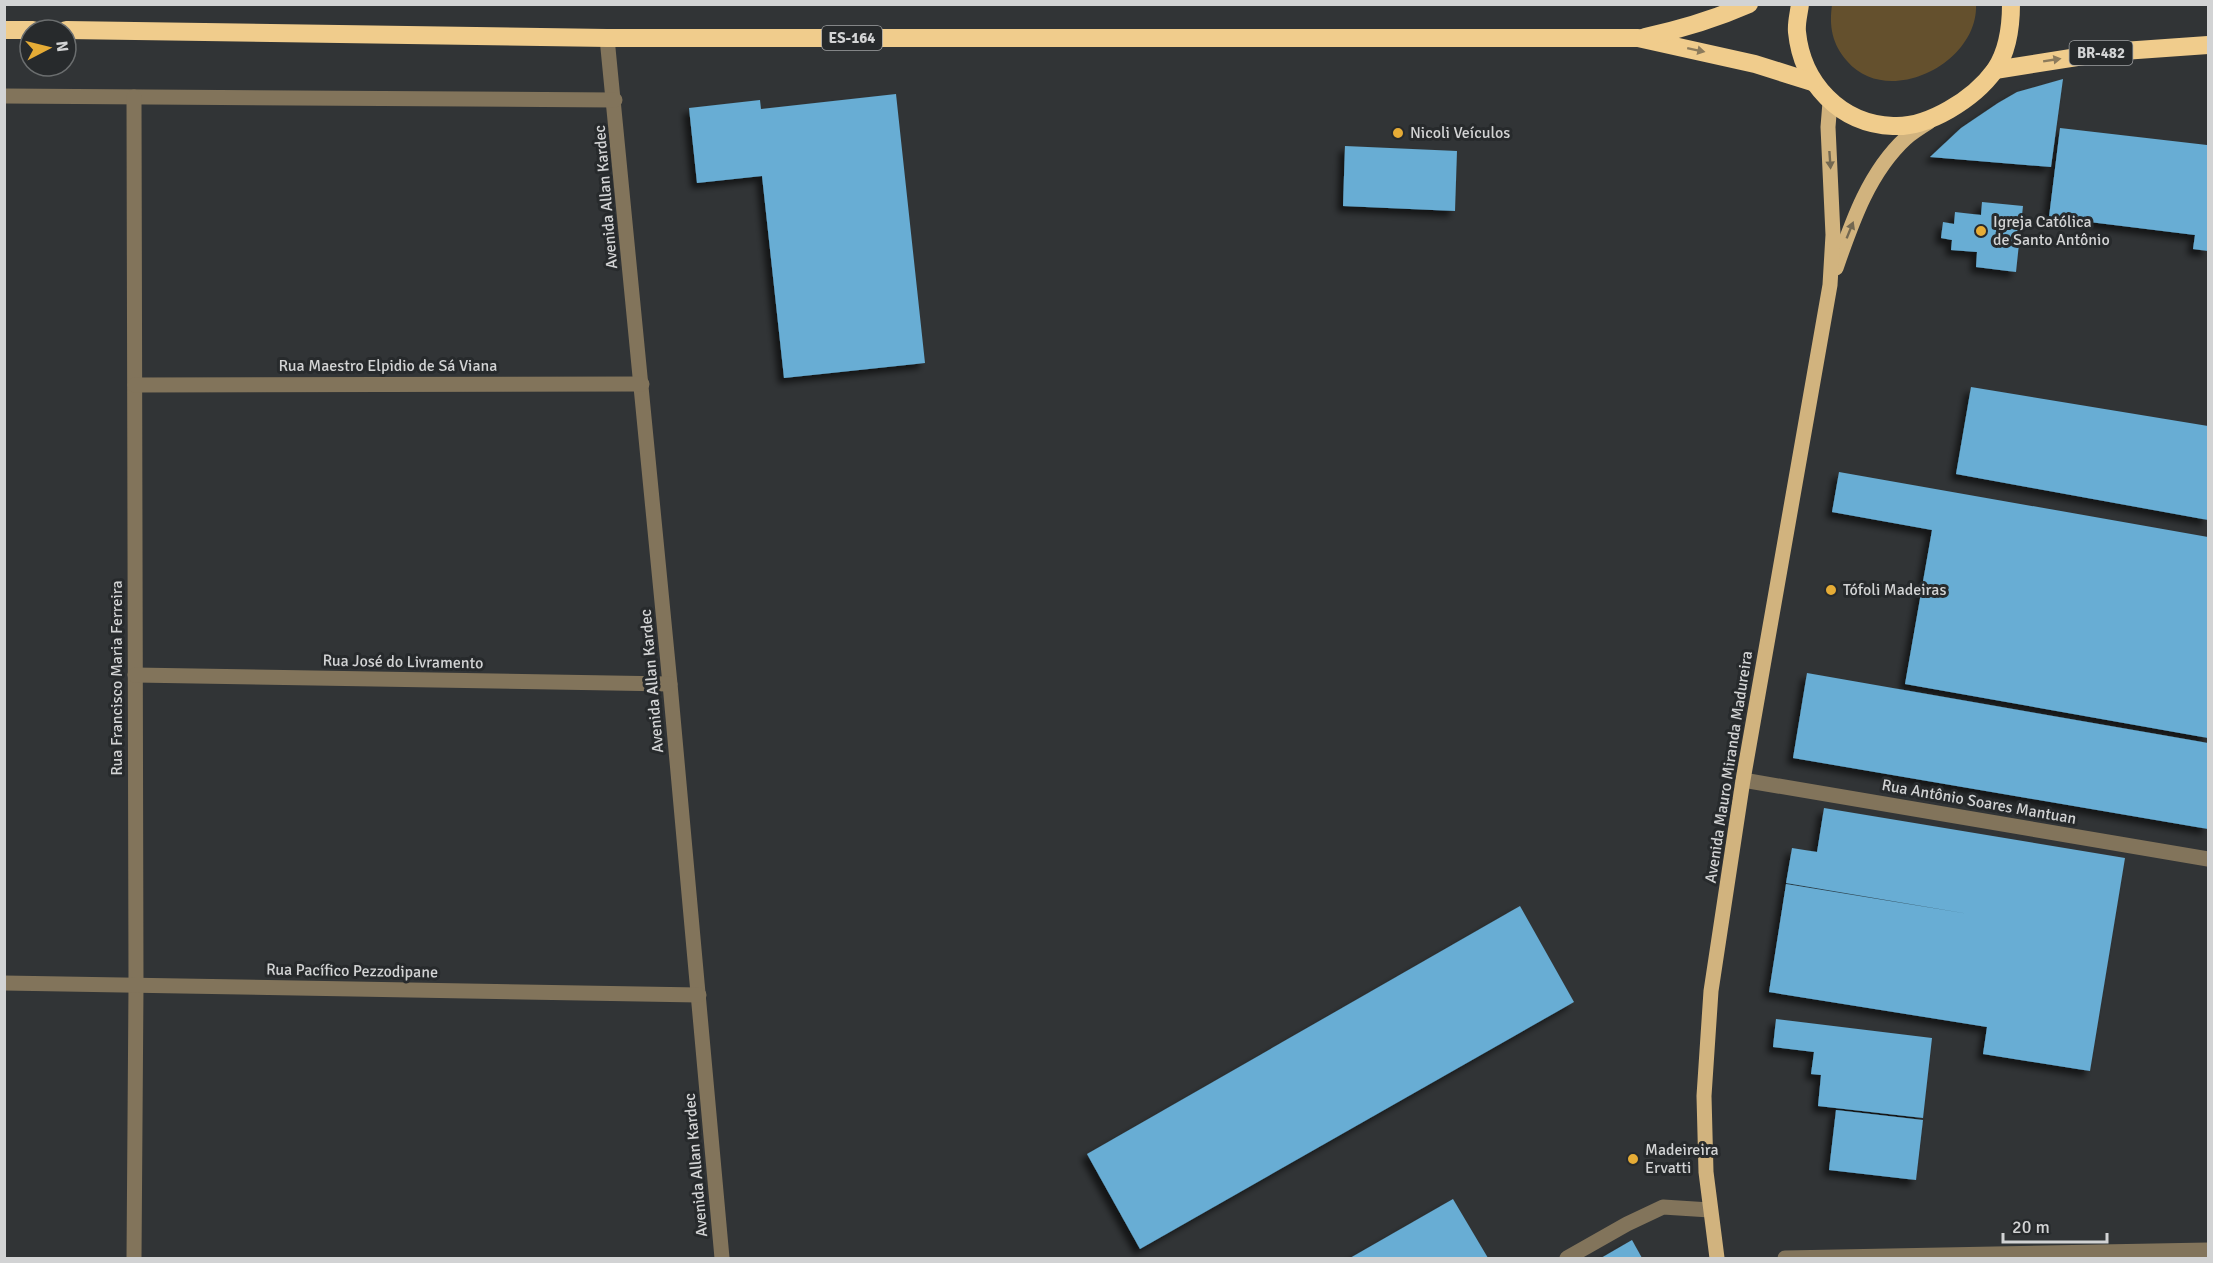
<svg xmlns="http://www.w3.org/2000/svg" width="2213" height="1263" font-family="Signika,sans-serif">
	<defs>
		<filter id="shadow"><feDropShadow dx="-5.5" dy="5.5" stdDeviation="3" flood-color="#0009"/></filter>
	</defs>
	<rect width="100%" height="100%" fill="#313436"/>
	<!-- green -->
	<path fill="#64502d" d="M1832,5L1976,4C1979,63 1888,109 1847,61C1832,44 1829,26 1832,5Z"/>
	<!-- building -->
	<g fill="#67add4" filter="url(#shadow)">
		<polygon points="2063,79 2051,167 1930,157 1961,128 1998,103 2017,92"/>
		<polygon points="896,94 925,363 784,378 762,176 697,183 689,108 760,100 761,109"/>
		<polygon points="2060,128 2207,145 2208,141 2208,251 2193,249 2195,235 2049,217"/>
		<polygon points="1345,146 1457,151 1455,211 1343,206"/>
		<polygon points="1982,202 2023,206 2016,272 1976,267 1977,252 1951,250 1952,240 1941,238 1943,222 1954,224 1955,212 1981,215"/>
		<polygon points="1971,387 2208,426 2208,520 1956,474"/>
		<polygon points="1839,472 2208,537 2208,738 1905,684 1932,530 1832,512"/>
		<polygon points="1807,673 2208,743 2208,829 1793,758"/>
		<polygon points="1824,808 2125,858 2090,1071 1983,1054 1987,1027 1769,992 1786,884 1969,914 1786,883 1792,848 1817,852"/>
		<polygon points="1520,906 1574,1002 1140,1249 1087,1154"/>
		<polygon points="1776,1019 1932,1038 1923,1118 1818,1106 1821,1075 1811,1074 1814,1052 1773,1047"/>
		<polygon points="1836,1110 1923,1120 1916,1180 1829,1170"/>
		<polygon points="1453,1199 1488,1258 1350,1258"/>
		<polygon points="1632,1240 1642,1258 1601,1258"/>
	</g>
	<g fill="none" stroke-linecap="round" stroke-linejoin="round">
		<!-- minor -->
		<g stroke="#82745b" stroke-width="15">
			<polyline points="607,38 670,684 722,1258"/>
			<polyline points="4,96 615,100"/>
			<polyline points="134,97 136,986 134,1258"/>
			<polyline points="135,385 642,384"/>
			<polyline points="135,675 670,684"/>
			<polyline points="1743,780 2208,859"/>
			<polyline points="4,983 699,995"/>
			<polyline points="1567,1258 1627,1224 1663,1207 1710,1210"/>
			<polyline points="1785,1258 2208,1250"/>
		</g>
		<!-- major -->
		<g stroke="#d1b37e" stroke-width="15">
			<path d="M1836,268C1852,222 1869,172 1906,138C1913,132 1921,127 1929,122"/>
			<polyline points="1717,1258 1706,1172 1704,1096 1711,991 1743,780 1830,285 1833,235 1828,127 1830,102"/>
		</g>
		<!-- highway -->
		<g stroke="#f0cc8c" stroke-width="18">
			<path d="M1800,4C1799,13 1796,23 1797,32C1802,83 1840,124 1893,126C1928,128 1974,99 1995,70C2008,51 2011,27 2011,4"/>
			<polyline points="4,30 33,30"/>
			<polyline points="66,30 607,38 1638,38 1755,64 1812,82"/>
			<path d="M1645,37C1682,29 1715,19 1749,4"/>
			<polyline points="1995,70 2109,52 2208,45"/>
		</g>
	</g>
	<!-- one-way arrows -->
	<defs><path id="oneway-solid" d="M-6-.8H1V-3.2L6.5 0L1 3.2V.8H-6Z" transform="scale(1.5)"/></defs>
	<g fill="#8c7b5c">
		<use href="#oneway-solid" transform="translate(1696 50) rotate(12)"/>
		<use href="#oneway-solid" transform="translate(2052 60) rotate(-9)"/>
	</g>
	<g fill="#736851">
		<use href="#oneway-solid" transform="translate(1830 160) rotate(86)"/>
		<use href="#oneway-solid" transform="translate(1850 230) rotate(-68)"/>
	</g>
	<!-- markers -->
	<g fill="#e6ac36" stroke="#272a2c" stroke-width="2">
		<circle cx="1398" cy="133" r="6"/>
		<circle cx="1981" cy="231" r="6"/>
		<circle cx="1831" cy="590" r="6"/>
		<circle cx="1633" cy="1159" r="6"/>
	</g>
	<g text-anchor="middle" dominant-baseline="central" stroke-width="6" stroke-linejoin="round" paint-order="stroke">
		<!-- shield labels -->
		<g fill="#272a2c" stroke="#9fa0a2" stroke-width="1.5">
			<rect x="822" y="26" width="60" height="24" rx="4.5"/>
			<rect x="2069.5" y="41" width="63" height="24" rx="4.5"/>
		</g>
		<g font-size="15" font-weight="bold" fill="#d2d3d4">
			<text x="852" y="38">ES-164</text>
			<text x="2101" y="53">BR-482</text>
		</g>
		<!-- poi labels -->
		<g font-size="16" fill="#d2d3d4" stroke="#272a2c" text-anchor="start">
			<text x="1410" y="133">Nicoli Veículos</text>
			<text x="1993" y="222">Igreja Católica<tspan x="1993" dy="18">de Santo Antônio</tspan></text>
			<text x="1843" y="590">Tófoli Madeiras</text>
			<text x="1645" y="1150">Madeireira<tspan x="1645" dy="18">Ervatti</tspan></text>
		</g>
		<!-- street labels -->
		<g font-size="16" fill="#d2d3d4" stroke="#272a2c">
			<text transform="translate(606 197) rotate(-95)">Avenida Allan Kardec</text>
			<text x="388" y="366">Rua Maestro Elpidio de Sá Viana</text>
			<text transform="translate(403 662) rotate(1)">Rua José do Livramento</text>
			<text transform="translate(117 678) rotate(-90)">Rua Francisco Maria Ferreira</text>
			<text transform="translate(652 681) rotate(-95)">Avenida Allan Kardec</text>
			<text transform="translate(1729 767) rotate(-81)">Avenida Mauro Miranda Madureira</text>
			<text transform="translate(1979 802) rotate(10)">Rua Antônio Soares Mantuan</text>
			<text transform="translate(352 971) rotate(1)">Rua Pacífico Pezzodipane</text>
			<text transform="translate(696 1165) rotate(-95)">Avenida Allan Kardec</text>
		</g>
	</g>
	<!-- border -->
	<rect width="2213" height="1263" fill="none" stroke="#d2d3d4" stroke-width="12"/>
	<!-- north arrow -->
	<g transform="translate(48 48) rotate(83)"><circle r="28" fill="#272a2c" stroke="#6b6e6f" stroke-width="1.5"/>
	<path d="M0-4.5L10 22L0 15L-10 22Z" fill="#e6ac36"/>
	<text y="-9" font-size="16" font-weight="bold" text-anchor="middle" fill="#d2d3d4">N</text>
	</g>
	<!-- scale -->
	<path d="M2003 1233v9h104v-9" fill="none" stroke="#d2d3d4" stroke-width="3"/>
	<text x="2012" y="1233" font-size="18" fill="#d2d3d4" stroke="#272a2c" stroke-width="4.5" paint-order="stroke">20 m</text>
</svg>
